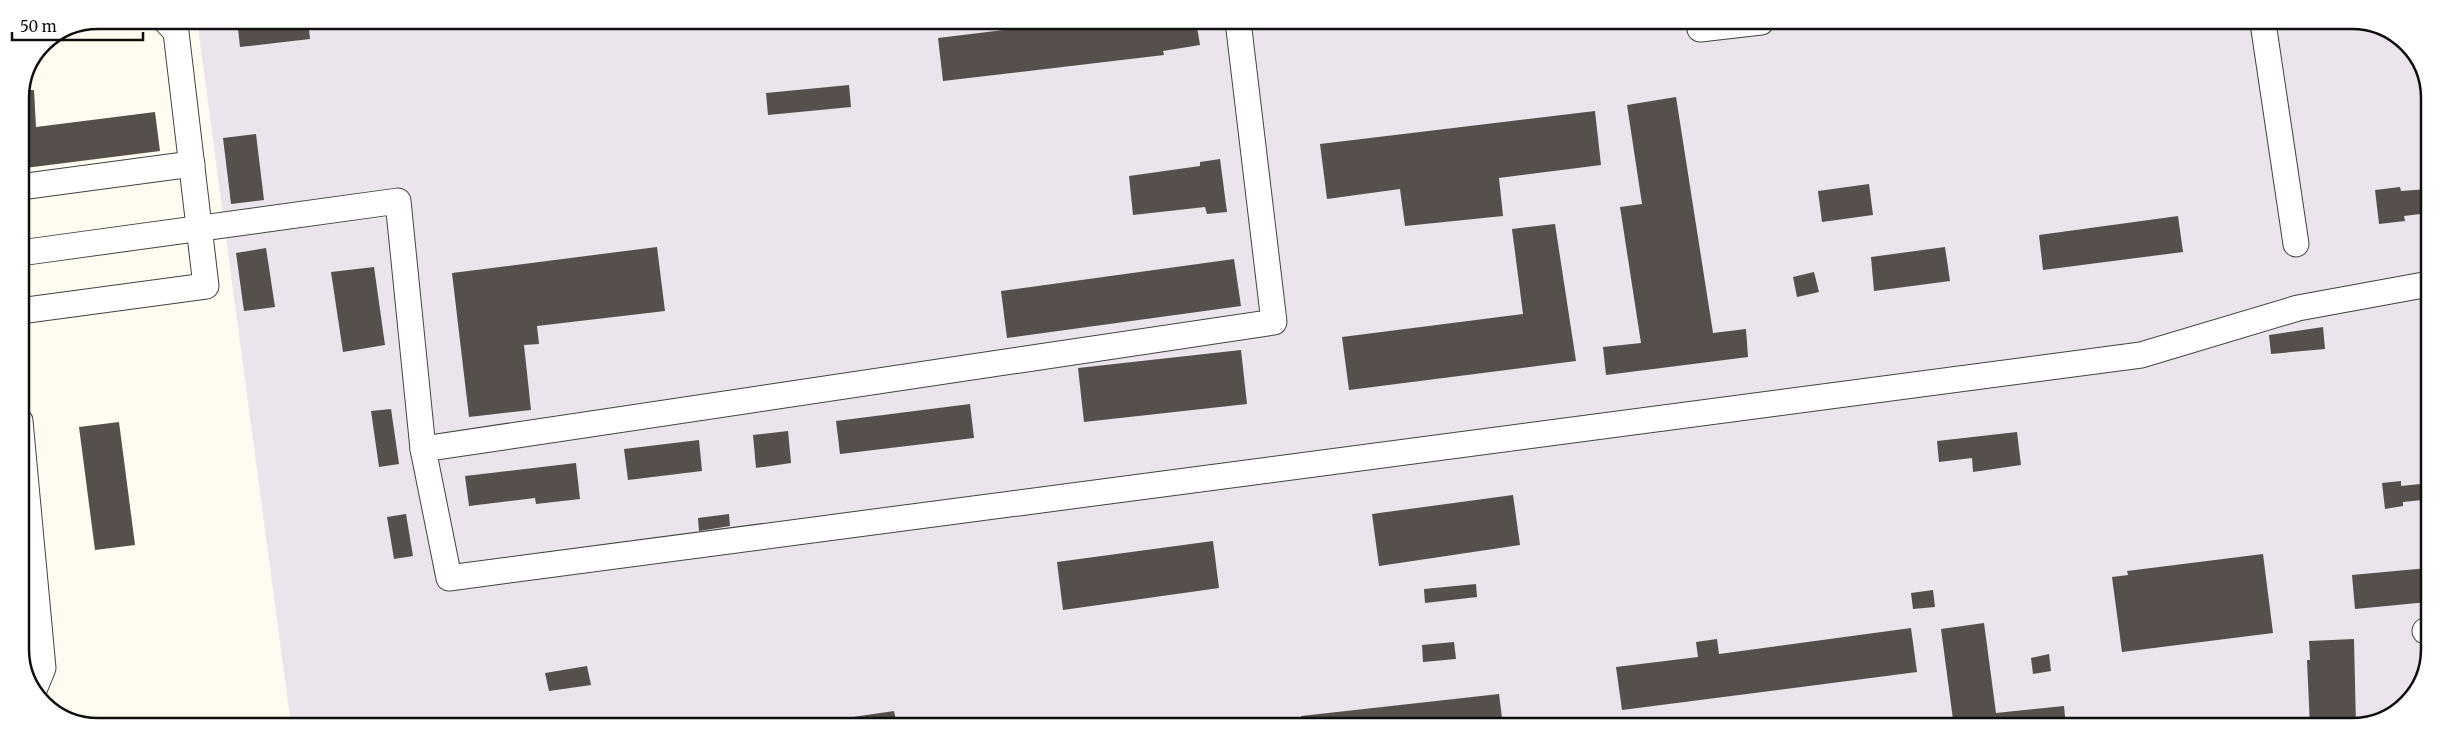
<svg xmlns="http://www.w3.org/2000/svg" width="2450" height="747" font-family="Merriweather,serif">
	<rect width="100%" height="100%" fill="#fffbf1"/>
	<!-- industrial -->
	<polygon fill="#ebe4ed" points="197,20 2373,23 2411,47 2430,92 2427,670 2400,711 2353,727 291,725"/>
	<!-- building -->
	<g fill="#574f4b">
		<polygon points="237,20 308,20 310,39 240,47"/>
		<polygon points="1078,21 1196,21 1200,45 1163,51 1164,55 943,81 938,38"/>
		<polygon points="849,85 851,107 768,115 766,93"/>
		<polygon points="23,90 34,90 36,127 155,112 160,151 25,168 20,126 20,97"/>
		<polygon points="1676,97 1713,333 1746,329 1748,357 1606,375 1603,347 1641,343 1620,207 1642,204 1627,105"/>
		<polygon points="1595,111 1601,165 1499,178 1503,216 1405,226 1400,189 1327,199 1320,144"/>
		<polygon points="256,134 264,200 231,204 223,138"/>
		<polygon points="1220,159 1227,212 1207,214 1205,207 1133,215 1129,176 1200,166 1200,162"/>
		<polygon points="1869,184 1873,215 1822,222 1818,191"/>
		<polygon points="2400,187 2401,191 2429,189 2429,213 2404,216 2405,221 2379,224 2375,190"/>
		<polygon points="2178,216 2183,252 2043,270 2039,235"/>
		<polygon points="1555,224 1576,361 1349,390 1342,337 1523,314 1512,229"/>
		<polygon points="657,247 665,311 537,326 539,344 524,345 531,410 469,417 452,273"/>
		<polygon points="1945,247 1950,281 1874,291 1871,257"/>
		<polygon points="266,248 275,307 244,311 236,253"/>
		<polygon points="1234,259 1241,306 1007,338 1001,291"/>
		<polygon points="374,267 385,345 343,352 331,272"/>
		<polygon points="1814,272 1819,292 1797,297 1793,277"/>
		<polygon points="2323,327 2325,349 2271,354 2269,335"/>
		<polygon points="1241,350 1247,404 1084,422 1078,368"/>
		<polygon points="970,404 974,438 840,454 836,421"/>
		<polygon points="391,409 399,464 379,467 371,411"/>
		<polygon points="119,422 135,545 95,550 79,427"/>
		<polygon points="788,431 791,463 756,468 753,435"/>
		<polygon points="2017,432 2021,465 1973,472 1972,458 1939,462 1937,441"/>
		<polygon points="699,440 702,471 628,480 624,449"/>
		<polygon points="576,463 580,499 536,504 535,498 469,506 465,476"/>
		<polygon points="2401,481 2401,486 2420,484 2422,500 2403,502 2403,506 2385,509 2382,483"/>
		<polygon points="1513,495 1520,545 1379,566 1372,514"/>
		<polygon points="406,514 413,556 394,559 387,517"/>
		<polygon points="729,514 730,526 699,531 698,518"/>
		<polygon points="1213,541 1219,588 1063,610 1057,562"/>
		<polygon points="2263,554 2273,633 2122,652 2112,577 2128,575 2127,571"/>
		<polygon points="2428,568 2428,602 2355,609 2352,575"/>
		<polygon points="1476,584 1477,597 1425,603 1424,589"/>
		<polygon points="1933,590 1935,607 1913,609 1911,593"/>
		<polygon points="1984,623 1996,713 2064,706 2066,727 1954,727 1941,629"/>
		<polygon points="1911,628 1917,672 1622,710 1616,667 1698,657 1696,642 1717,639 1719,654"/>
		<polygon points="2354,639 2356,726 2310,727 2307,660 2310,660 2309,641"/>
		<polygon points="1454,642 1456,659 1423,662 1422,645"/>
		<polygon points="2049,654 2051,671 2033,674 2031,658"/>
		<polygon points="587,666 591,685 549,691 545,673"/>
		<polygon points="1499,694 1503,726 1302,726 1301,716"/>
		<polygon points="894,711 897,725 853,725 853,717"/>
	</g>
	<g fill="none" stroke-linecap="round" stroke-linejoin="round">
		<!-- minor casing -->
		<g stroke="#424242" stroke-width="27">
			<g id="minor">
				<polyline points="1700,22 1700,29 1761,22"/>
				<polyline points="2263,23 2296,244"/>
				<polyline points="20,187 192,164"/>
				<polyline points="20,253 398,201 423,449 1274,322 1238,21"/>
				<polyline points="20,311 206,286 176,32 165,20"/>
				<polyline points="20,421 43,668 34,690"/>
				<polyline points="423,449 449,578 2141,355 2298,308 2429,284"/>
				<polyline points="2425,631 2427,630"/>
			</g>
		</g>
		<!-- minor -->
		<use href="#minor" stroke="#fff" stroke-width="25"/>
	</g>
	<!-- crop -->
	<path d="M0 0H2450V747H0ZM98 29H2352A69 69 0 0 1 2421 98V649A69 69 0 0 1 2352 718H98A69 69 0 0 1 29 649V98A69 69 0 0 1 98 29Z" fill="#fff" fill-rule="evenodd"/>
	<path fill="none" stroke="#0f0f0f" stroke-width="2.5" d="M98 29H2352A69 69 0 0 1 2421 98V649A69 69 0 0 1 2352 718H98A69 69 0 0 1 29 649V98A69 69 0 0 1 98 29Z"/>
	<!-- scale -->
	<path d="M12 32v8h131v-8" fill="none" stroke="#0f0f0f" stroke-width="2.5"/>
	<text x="20" y="32" font-size="15" fill="#0f0f0f" stroke="#ffffff" stroke-width="4" paint-order="stroke">50 m</text>
</svg>
